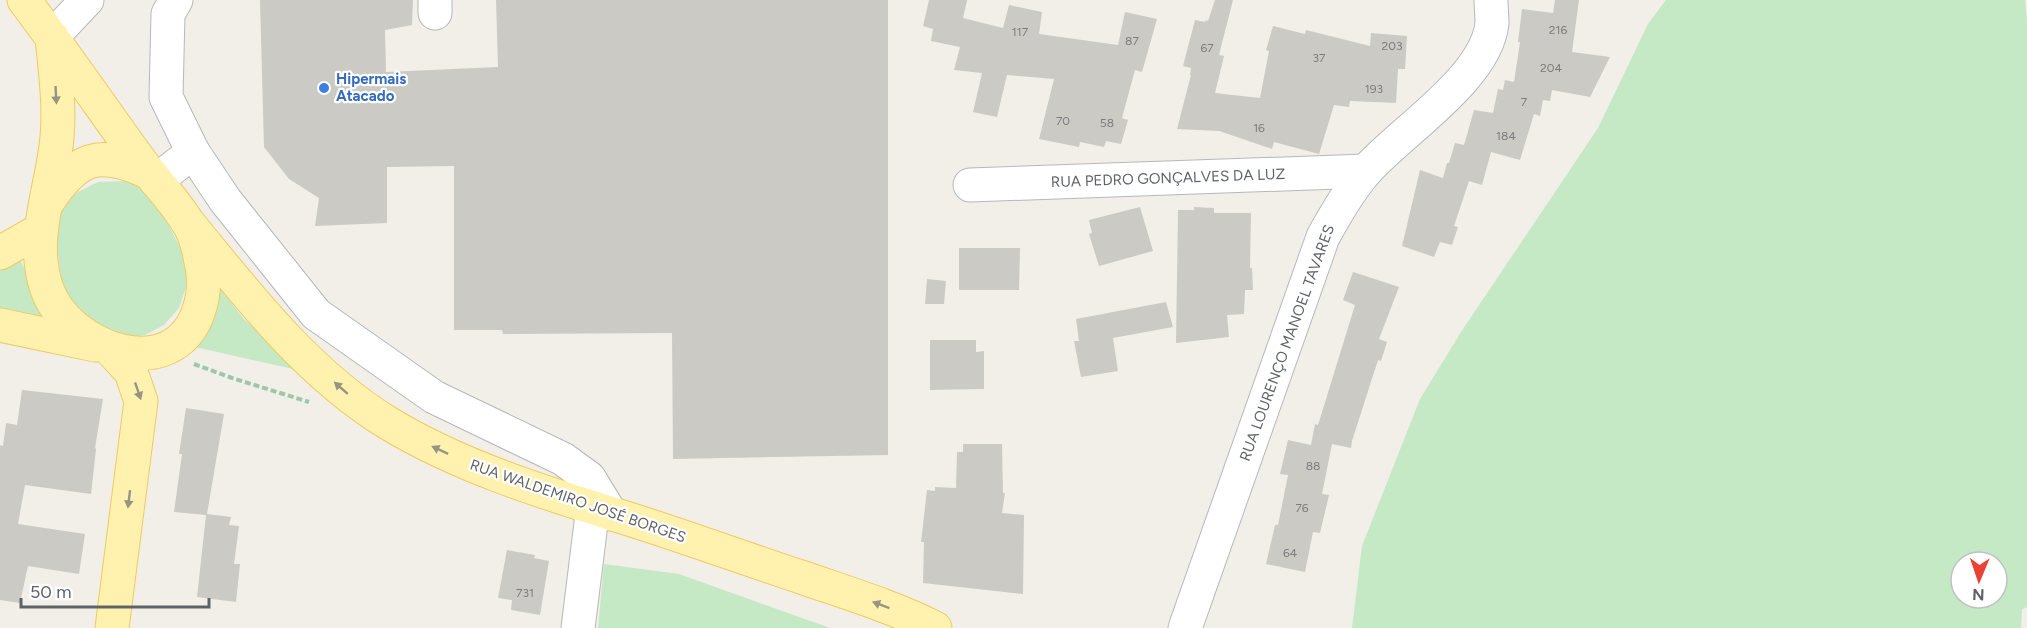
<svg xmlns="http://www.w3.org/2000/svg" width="2027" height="628" font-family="Figtree,sans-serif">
	<rect width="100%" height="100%" fill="#f1efe8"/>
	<!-- green -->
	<g fill="#c5e8c5" fill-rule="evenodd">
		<path d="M1666,0H2025L2027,21V607L2022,609L2021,628H1352L1362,546L1420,399L1461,332L1598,128L1648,24ZM1961,562H1997V598H1961Z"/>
		<polygon points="127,181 152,193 185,257 187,284 179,308 164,325 145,335 122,338 76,316 62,284 54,224 63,206 78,192 98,182"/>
		<polygon points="0,260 20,260 46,312 57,329 0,317"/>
		<polygon points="219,287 244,319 302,371 195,347"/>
		<polygon points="604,564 679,574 830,628 598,628"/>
	</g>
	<!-- building -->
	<g fill="#cccac5">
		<polygon points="260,0 413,0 412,25 385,30 386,72 498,67 496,0 888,0 888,455 673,459 672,333 503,334 502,330 454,330 454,166 387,167 387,223 315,226 319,198 289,179 264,147"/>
		<polygon points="929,0 967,0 963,18 1003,28 1009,5 1042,12 1039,34 1118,45 1125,12 1157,19 1142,72 1135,70 1122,118 1128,120 1121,144 1106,141 1104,147 1080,142 1079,147 1039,139 1054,79 1007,75 997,117 973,112 982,73 954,70 960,47 931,41 933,29 923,26"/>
		<polygon points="1215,0 1233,0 1219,55 1224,56 1215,93 1260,98 1269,51 1266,50 1273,26 1305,34 1306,30 1370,46 1371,33 1407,36 1405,69 1398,69 1396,103 1350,101 1349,107 1334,105 1319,154 1274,142 1272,149 1219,131 1177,129 1191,75 1190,75 1191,68 1183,66 1195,20 1205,22 1206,20 1208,21"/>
		<polygon points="1555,0 1579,0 1572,52 1610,57 1590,97 1552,90 1550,101 1543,100 1540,116 1534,114 1520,160 1491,152 1482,185 1469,181 1454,226 1458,227 1452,245 1440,242 1434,257 1402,246 1420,170 1443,178 1447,163 1449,163 1455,143 1464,145 1474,110 1493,113 1498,89 1503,90 1505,80 1514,82 1520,42 1518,42 1522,9 1553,13"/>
		<polygon points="1140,207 1153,251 1099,266 1089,234 1092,233 1089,220"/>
		<polygon points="1194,207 1214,208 1214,213 1251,213 1250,268 1252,268 1253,290 1245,290 1244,314 1227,315 1229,337 1176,343 1178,210 1194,210"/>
		<polygon points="959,248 1020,248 1019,290 959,290"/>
		<polygon points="1353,272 1399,287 1379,339 1387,342 1381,361 1378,360 1352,441 1351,448 1332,444 1322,494 1329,495 1320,533 1313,532 1305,572 1266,564 1275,525 1278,525 1288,475 1280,474 1288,440 1311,445 1315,424 1318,425 1355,305 1343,300"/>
		<polygon points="927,279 946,281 944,304 925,304"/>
		<polygon points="1166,302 1173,327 1113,338 1118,371 1081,377 1074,341 1079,341 1076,319"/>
		<polygon points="930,340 976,340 976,352 984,351 984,389 930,390"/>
		<polygon points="22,390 103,399 95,448 96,449 91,494 25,485 18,524 85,534 79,574 28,566 20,603 0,600 0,445 3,446 6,423 17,425"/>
		<polygon points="186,408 224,414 207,514 231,517 229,525 239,526 234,564 240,564 236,602 197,597 206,515 174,512 182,454 179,454"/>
		<polygon points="963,444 1002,444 1003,493 1005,493 1002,513 1024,515 1023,594 923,583 924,542 921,542 927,490 935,491 935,487 956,488 957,452 963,452"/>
		<polygon points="507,550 535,555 534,558 549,561 540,615 511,610 512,600 498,598"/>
	</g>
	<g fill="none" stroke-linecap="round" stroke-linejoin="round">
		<!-- minor casing -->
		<g stroke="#b5b8bc" stroke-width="35">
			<g id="minor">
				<polyline points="176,0 168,14 166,97 193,152 225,200 316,314 434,397 563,459 589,478 611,514"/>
				<polyline points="435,0 435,13"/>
				<polyline points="52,37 87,0"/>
				<polyline points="156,181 193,152"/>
				<polyline points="970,185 1366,171"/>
				<polyline points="578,628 593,507"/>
				<path d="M1185,628L1323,237C1335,215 1348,192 1365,172C1400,132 1487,78 1492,23C1492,16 1491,7 1491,0"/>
			</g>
		</g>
		<!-- major casing -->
		<g stroke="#f2c960" stroke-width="35">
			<g id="major">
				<path d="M24,0C64,53 102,108 141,162C156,182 175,201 188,223C194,232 198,246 200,257C205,275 205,292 199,310C174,387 68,349 47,289C29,238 53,187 57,137C60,104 55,70 52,37"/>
				<path d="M47,203C77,157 98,149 148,172"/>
				<path d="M190,225C248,296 308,374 388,423C462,468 549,494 632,520C689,538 746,559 804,578C847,593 894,607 935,628"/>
				<polyline points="0,253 40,230"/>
				<polyline points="0,325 95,345"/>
				<polyline points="110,349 131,372 141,401 112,628"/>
			</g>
		</g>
		<!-- path -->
		<polyline stroke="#9cc7a9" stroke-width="4" stroke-dasharray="6 3" stroke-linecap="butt" points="194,364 232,378 309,402"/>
		<!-- minor -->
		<use href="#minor" stroke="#fff" stroke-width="33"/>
		<!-- major -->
		<use href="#major" stroke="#fff2af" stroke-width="33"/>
	</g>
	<!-- one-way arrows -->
	<defs><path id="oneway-solid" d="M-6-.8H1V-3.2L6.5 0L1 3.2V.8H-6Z" transform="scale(1.5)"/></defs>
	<g fill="#979581">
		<use href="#oneway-solid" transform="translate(56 95) rotate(87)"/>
		<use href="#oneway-solid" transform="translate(341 388) rotate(-139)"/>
		<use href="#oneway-solid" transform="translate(138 391) rotate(71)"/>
		<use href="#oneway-solid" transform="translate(440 450) rotate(-155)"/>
		<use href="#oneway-solid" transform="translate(129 499) rotate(97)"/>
		<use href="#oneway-solid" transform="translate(881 605) rotate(-159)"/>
	</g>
	<!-- markers -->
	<circle fill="#3f7fe0" stroke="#fff" stroke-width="2" cx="324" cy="88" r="6"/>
	<g text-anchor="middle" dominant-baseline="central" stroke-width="4.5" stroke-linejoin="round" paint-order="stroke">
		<!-- number labels -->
		<g font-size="12" fill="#7a7d7f">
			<text x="1558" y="30">216</text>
			<text x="1020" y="32">117</text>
			<text x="1132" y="41">87</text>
			<text x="1392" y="46">203</text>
			<text x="1207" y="48">67</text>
			<text x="1319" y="58">37</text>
			<text x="1551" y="68">204</text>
			<text x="1374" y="89">193</text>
			<text x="1524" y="102">7</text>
			<text x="1063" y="121">70</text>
			<text x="1107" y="123">58</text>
			<text x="1259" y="128">16</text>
			<text x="1506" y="136">184</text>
			<text x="1313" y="466">88</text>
			<text x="1302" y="508">76</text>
			<text x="1290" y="553">64</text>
			<text x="525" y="593">731</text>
		</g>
		<!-- shop labels -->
		<g font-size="15" font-weight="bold" fill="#366cbe" stroke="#fff" text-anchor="start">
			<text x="336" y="79">Hipermais<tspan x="336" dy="17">Atacado</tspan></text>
		</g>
		<!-- street labels -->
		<g font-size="15" fill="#5f6368" stroke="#fff">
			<text transform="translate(1168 178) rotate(-2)">RUA PEDRO GONÇALVES DA LUZ</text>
			<text transform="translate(1287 343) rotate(-70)">RUA LOURENÇO MANOEL TAVARES</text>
			<text transform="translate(578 501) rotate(19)">RUA WALDEMIRO JOSÉ BORGES</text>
		</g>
	</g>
	<!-- north arrow -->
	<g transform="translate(1979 580) rotate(182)"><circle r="28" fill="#ffffff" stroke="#bfc1c3" stroke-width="1.5"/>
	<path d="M0-4.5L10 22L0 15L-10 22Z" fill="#ea4335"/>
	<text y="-9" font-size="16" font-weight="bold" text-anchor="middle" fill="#5f6368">N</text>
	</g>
	<!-- scale -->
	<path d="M21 598v9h188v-9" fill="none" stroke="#5f6368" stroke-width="3"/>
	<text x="30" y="598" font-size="18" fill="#5f6368" stroke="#ffffff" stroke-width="4.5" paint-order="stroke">50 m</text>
</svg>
